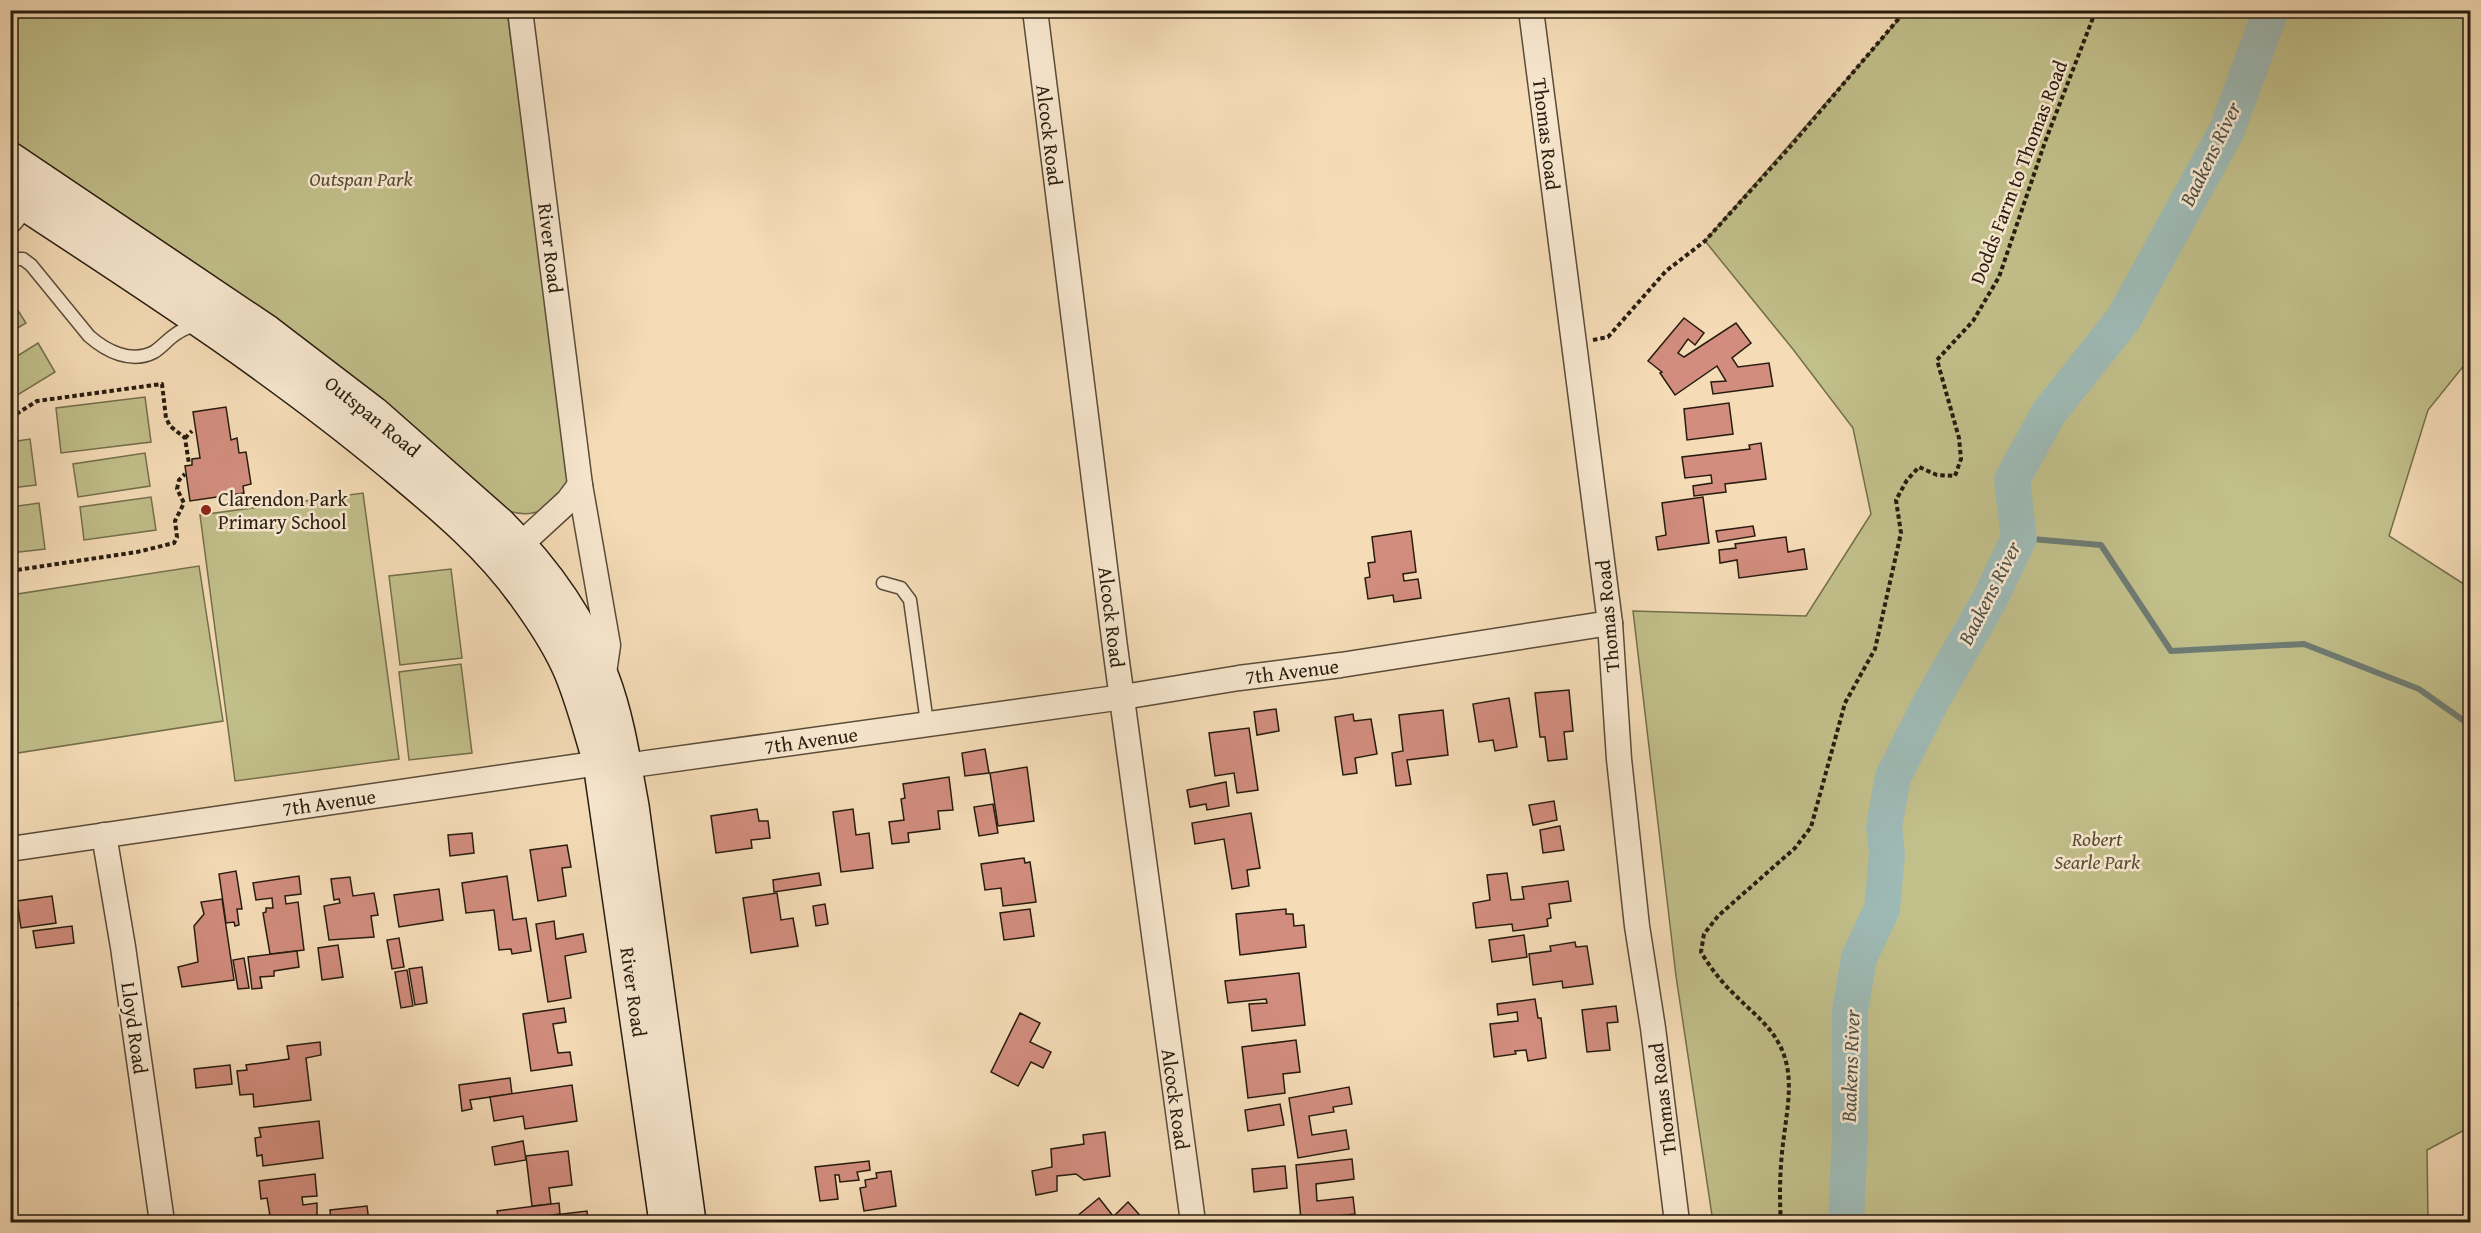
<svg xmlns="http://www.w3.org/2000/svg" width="2481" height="1233" font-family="'Gentium Book Plus',serif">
	<rect width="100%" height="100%" fill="#f5dcb7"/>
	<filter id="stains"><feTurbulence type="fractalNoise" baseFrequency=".00333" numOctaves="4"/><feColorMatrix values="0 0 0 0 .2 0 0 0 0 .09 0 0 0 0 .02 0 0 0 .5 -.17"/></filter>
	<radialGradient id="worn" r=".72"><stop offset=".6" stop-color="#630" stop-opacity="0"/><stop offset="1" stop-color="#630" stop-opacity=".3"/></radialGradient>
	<!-- green -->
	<g fill="#c1bf8a" stroke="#746e4c" stroke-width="1.5">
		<path d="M10,11H507L567,452L568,485C550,507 536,521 506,510L11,143Z"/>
		<polygon points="1900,11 2470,11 2470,358 2428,410 2389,536 2470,588 2470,1127 2427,1150 2428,1222 1713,1222 1676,976 1633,611 1806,616 1871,514 1853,428 1792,348 1705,241 1903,15"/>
		<polygon points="10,298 26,323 11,332 10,332"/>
		<polygon points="38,343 55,372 11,399 11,360"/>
		<polygon points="145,397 151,442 61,453 56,408"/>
		<polygon points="30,439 36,485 11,488 11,442"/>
		<polygon points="145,453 150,486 78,497 73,464"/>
		<polygon points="363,493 399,759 235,781 200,515"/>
		<polygon points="151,497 156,530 84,540 80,507"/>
		<polygon points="39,503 45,549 11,553 11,507"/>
		<polygon points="199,566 223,721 11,754 11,595"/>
		<polygon points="451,569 462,658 400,665 389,576"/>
		<polygon points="461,664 472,753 409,760 399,672"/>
	</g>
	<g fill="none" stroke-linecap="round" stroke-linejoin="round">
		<!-- stream -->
		<polyline stroke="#6e7b73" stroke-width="6" points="2019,538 2101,545 2171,651 2304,644 2419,689 2470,725"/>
		<!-- river -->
		<polyline stroke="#9ebab5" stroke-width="36" points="1846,1222 1850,1133 1850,1011 1859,958 1882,909 1887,854 1884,827 1893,777 1931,702 1990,599 2019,538 2012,480 2048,414 2124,318 2227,130 2271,10"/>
	</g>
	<!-- building -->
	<g fill="#d28d7e" stroke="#271c0f" stroke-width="1.5">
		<polygon points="1684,318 1704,333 1695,345 1688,339 1678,353 1684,357 1736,323 1751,343 1732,358 1738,367 1769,363 1773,386 1713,394 1711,382 1726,381 1717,366 1675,395 1660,373 1662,372 1648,361"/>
		<polygon points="1729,403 1733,434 1687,440 1684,409"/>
		<polygon points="226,407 231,440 237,438 239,453 246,452 251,484 243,486 244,493 190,501 185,466 192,465 192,459 200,458 193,412"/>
		<polygon points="1761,443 1766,479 1725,484 1726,492 1694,496 1693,486 1712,483 1711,475 1685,478 1682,457 1750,449 1749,445"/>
		<polygon points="1703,497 1709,543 1658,550 1656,537 1666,535 1662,503"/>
		<polygon points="1753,526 1755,536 1718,542 1716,531"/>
		<polygon points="1411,531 1416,572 1403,574 1404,581 1418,579 1421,598 1394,602 1393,595 1368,599 1365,578 1370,577 1368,563 1375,562 1372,537"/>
		<polygon points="1786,537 1788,552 1804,549 1807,569 1739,578 1737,560 1720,563 1719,550 1736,548 1735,544"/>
		<polygon points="1569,690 1573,731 1564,732 1567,759 1548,761 1545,737 1540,737 1535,693"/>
		<polygon points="1509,698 1517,747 1495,751 1493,740 1479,742 1473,704"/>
		<polygon points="1276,709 1279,731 1257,735 1254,712"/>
		<polygon points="1443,710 1448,755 1407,760 1411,784 1396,786 1392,753 1403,751 1399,715"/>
		<polygon points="1353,714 1354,721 1371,719 1377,754 1355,758 1357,773 1343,775 1335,717"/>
		<polygon points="1249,728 1258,790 1237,793 1234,773 1215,776 1209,733"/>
		<polygon points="985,749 989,773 965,776 962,753"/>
		<polygon points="1027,767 1034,821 998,826 990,773"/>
		<polygon points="949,777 953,810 938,811 940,829 908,833 909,842 892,844 889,822 904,820 901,799 905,798 903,784"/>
		<polygon points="1226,782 1229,806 1207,810 1206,804 1190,807 1187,790"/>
		<polygon points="1554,801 1557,820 1533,825 1529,805"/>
		<polygon points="993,804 998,833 979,836 974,807"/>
		<polygon points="757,809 759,821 768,821 770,838 751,840 752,848 716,853 711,816"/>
		<polygon points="853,809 856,835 869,833 873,868 841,872 833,812"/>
		<polygon points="1251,813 1260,868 1247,870 1249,886 1232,889 1224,839 1195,844 1192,823"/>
		<polygon points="1560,826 1564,850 1543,853 1540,830"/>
		<polygon points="472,833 474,853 450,856 448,835"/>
		<polygon points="567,845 571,867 562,868 566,896 538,901 530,850"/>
		<polygon points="1024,858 1025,863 1030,862 1036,902 1003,906 1001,888 985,890 981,864"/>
		<polygon points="236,871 242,909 237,909 239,925 235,926 234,922 226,923 219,874"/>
		<polygon points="819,873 821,885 774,892 773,880"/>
		<polygon points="1507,873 1511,900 1524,899 1522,887 1568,881 1571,901 1549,904 1551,918 1547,919 1548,926 1513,931 1512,924 1476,928 1473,903 1490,900 1487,875"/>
		<polygon points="299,876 301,894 285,896 286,904 298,902 304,950 270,954 263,913 266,912 266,908 273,908 272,898 256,900 253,883"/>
		<polygon points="507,876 513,920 526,918 531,951 512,954 511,949 499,950 494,910 466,913 462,883"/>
		<polygon points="350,877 353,896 374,893 378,915 371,916 374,937 329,940 324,906 340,903 339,899 334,900 331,879"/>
		<polygon points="439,889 443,920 399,927 394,895"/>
		<polygon points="777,893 781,920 793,918 798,946 751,953 743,898"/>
		<polygon points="52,896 56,923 21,928 17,901"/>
		<polygon points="222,899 234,980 182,987 178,967 198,962 194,926 204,914 201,902"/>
		<polygon points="825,904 828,924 816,926 813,906"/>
		<polygon points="1030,909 1034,936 1004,940 1000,913"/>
		<polygon points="1286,909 1286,914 1293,914 1294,926 1304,925 1306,947 1240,955 1236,914"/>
		<polygon points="554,921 556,939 583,934 586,952 565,956 571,998 548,1002 536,924"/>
		<polygon points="72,926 74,943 36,948 33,931"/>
		<polygon points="1524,935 1527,957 1492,962 1489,940"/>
		<polygon points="399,938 404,967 392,969 387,940"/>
		<polygon points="1575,942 1576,947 1587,946 1593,984 1563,988 1562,981 1533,985 1529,954 1551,951 1550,946"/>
		<polygon points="338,945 343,977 322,980 318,948"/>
		<polygon points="297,951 299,967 274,971 274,976 260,977 262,988 252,989 248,957"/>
		<polygon points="244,958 249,988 238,989 233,960"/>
		<polygon points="422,967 427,1003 415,1005 409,969"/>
		<polygon points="407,970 413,1006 401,1008 395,972"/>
		<polygon points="1299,973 1305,1025 1252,1031 1249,1004 1267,1003 1266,999 1228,1003 1225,981"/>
		<polygon points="15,980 18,1006 10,1007 10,981"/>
		<polygon points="1535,999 1538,1018 1541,1018 1546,1058 1528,1061 1526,1050 1515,1051 1516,1054 1494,1057 1490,1024 1518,1021 1517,1012 1498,1015 1497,1004"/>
		<polygon points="1616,1006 1618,1022 1607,1023 1610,1050 1587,1052 1582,1010"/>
		<polygon points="564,1008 566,1022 553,1024 558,1053 570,1052 572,1065 531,1071 523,1014"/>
		<polygon points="1020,1013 1040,1023 1030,1042 1051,1052 1043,1068 1031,1062 1018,1086 991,1072"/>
		<polygon points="1296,1040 1300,1072 1283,1074 1285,1093 1248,1098 1242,1047"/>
		<polygon points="320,1042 321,1055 306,1058 311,1100 254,1107 253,1094 240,1095 237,1071 247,1070 246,1065 289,1059 287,1046"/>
		<polygon points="230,1065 232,1084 196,1088 194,1069"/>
		<polygon points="510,1078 512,1094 470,1100 472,1109 462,1111 459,1085"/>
		<polygon points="572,1085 577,1121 525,1129 523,1116 494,1121 490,1097"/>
		<polygon points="1349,1087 1352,1104 1333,1107 1334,1112 1309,1116 1312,1135 1346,1130 1349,1149 1298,1158 1289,1098"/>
		<polygon points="10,1094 13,1094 17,1127 10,1128"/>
		<polygon points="1280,1104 1284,1125 1248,1131 1245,1110"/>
		<polygon points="319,1121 323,1158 263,1166 262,1155 257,1156 255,1138 261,1137 259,1128"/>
		<polygon points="1105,1132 1110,1176 1084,1180 1076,1174 1057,1176 1057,1191 1036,1195 1032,1171 1052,1167 1051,1149 1084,1144 1083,1135"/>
		<polygon points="523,1141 526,1160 495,1165 492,1147"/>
		<polygon points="568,1151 572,1185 549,1188 551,1204 532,1206 526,1156"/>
		<polygon points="1352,1159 1354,1179 1316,1184 1317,1201 1353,1197 1355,1214 1301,1220 1296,1165"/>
		<polygon points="869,1161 870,1170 857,1172 859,1180 840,1182 839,1175 835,1175 838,1199 820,1201 815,1167"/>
		<polygon points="1285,1166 1287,1188 1254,1192 1252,1169"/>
		<polygon points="891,1171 896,1206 864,1211 860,1188 866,1187 865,1180 877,1178 876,1173"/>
		<polygon points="315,1174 317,1196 302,1197 303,1205 317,1203 317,1222 271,1222 267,1198 261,1199 259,1181"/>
		<polygon points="1099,1198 1113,1216 1107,1222 1070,1222"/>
		<polygon points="1128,1202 1145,1221 1143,1222 1110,1222 1109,1221"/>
		<polygon points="559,1203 560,1214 538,1217 539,1222 499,1222 497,1211"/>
		<polygon points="367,1206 369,1222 331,1222 330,1210"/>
		<polygon points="10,1209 14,1209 15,1222 10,1222"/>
		<polygon points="587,1211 588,1222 539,1222 538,1217"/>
		<polygon points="2464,1214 2470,1214 2470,1222 2463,1222"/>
	</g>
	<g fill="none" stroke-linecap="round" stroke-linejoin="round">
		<!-- service casing -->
		<g stroke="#5a4c39" stroke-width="15">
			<g id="service">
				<polyline points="10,230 29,208"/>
				<path d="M10,259H23L31,265L89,336C106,351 131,364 154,352C162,347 168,339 176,334C182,329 190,327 197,324"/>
				<polyline points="883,583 901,588 910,600 927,723"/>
			</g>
		</g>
		<!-- minor casing -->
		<g stroke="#5a4c39" stroke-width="27">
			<g id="minor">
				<polyline points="520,10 580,485 608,645 603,680"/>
				<polyline points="1035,10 1115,647 1193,1222"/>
				<polyline points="1531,10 1610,623 1619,759 1637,926 1653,1028 1677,1222"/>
				<polyline points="507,557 568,501 580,485"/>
				<polyline points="104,835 123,947 162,1222"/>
				<polyline points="10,849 600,763 625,766 1123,697 1239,678 1341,665 1610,623"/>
			</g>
		</g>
		<!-- secondary casing -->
		<g stroke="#271c0f" stroke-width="36">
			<g id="secondary">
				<path d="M10,159L267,332L373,413L499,524C544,569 581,620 603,680C618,720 624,764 632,806L689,1222"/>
				<path d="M10,194C141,280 272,364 392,464C441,505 490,545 527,598C543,620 560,646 571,672C583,701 591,732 600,763L666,1222"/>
			</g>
		</g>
		<!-- path -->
		<g stroke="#271c0f" stroke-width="4" stroke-dasharray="4.5 3" stroke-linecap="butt">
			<polyline points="1593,340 1608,337 1666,271 1705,241 1789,148 1906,10"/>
			<polyline points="10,418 37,401 162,384 166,418 170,426 185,438 189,464"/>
			<polyline points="185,438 192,431"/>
			<polyline points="10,571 137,552 174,543 177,537 175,521 184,503 177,489 179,480 185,474"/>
			<path d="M1781,1222C1779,1194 1780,1164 1784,1136C1788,1104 1795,1071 1778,1042C1768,1024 1752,1012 1738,998C1723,984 1711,969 1701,952L1704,934L1718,916L1795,848L1811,827L1845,703L1875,649L1901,533L1896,500L1907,480L1919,467L1937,475L1955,476L1961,459L1959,438L1937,360L1973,321L1999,277L2045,142L2096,10"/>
		</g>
		<!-- service -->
		<use href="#service" stroke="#f8e8d0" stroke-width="12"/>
		<!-- minor -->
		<use href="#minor" stroke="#f8e8d0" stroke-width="24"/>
		<!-- secondary -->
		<use href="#secondary" stroke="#f8e8d0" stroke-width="33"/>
	</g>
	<!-- markers -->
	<circle fill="#8f2418" stroke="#f8e8d0" stroke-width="2" cx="206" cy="510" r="6"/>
	<g text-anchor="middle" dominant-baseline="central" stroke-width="5" stroke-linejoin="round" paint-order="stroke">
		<!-- street labels -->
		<g font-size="20" fill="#271c0f" stroke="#f8e8d0">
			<text transform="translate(1547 134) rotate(83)">Thomas Road</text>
			<text transform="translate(1050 135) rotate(83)">Alcock Road</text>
			<text transform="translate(2018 172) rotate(-69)">Dodds Farm to Thomas Road</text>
			<text transform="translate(551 248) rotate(83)">River Road</text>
			<text transform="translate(373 416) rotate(39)">Outspan Road</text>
			<text transform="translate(1607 616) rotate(-95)">Thomas Road</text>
			<text transform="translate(1112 617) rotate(83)">Alcock Road</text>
			<text transform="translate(1292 671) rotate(-7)">7th Avenue</text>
			<text transform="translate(811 740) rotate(-8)">7th Avenue</text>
			<text transform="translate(329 802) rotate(-8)">7th Avenue</text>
			<text transform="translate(634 992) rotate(82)">River Road</text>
			<text transform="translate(135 1028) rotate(82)">Lloyd Road</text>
			<text transform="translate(1176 1099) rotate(82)">Alcock Road</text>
			<text transform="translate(1662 1099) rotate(-97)">Thomas Road</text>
		</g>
		<!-- park labels -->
		<g font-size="20" font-style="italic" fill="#554d34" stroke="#f8e8d0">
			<text x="361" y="178">Outspan Park</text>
			<text x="2097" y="838">Robert<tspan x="2097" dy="23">Searle Park</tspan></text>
		</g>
		<!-- poi labels -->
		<g font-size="20" fill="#271c0f" stroke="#f8e8d0" text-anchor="start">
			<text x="218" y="498">Clarendon Park<tspan x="218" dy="23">Primary School</tspan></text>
		</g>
		<!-- water labels -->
		<g font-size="21" font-style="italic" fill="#515349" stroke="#f8e8d0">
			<text transform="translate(2210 154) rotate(-64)">Baakens River</text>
			<text transform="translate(1989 593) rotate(-63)">Baakens River</text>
			<text transform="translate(1850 1066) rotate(-88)">Baakens River</text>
		</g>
	</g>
	<!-- margin -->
	<rect width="2481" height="1233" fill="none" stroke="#f5dcb7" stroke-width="36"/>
	<rect x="12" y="12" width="2457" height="1209" fill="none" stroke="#271c0f" stroke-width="3"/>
	<rect x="18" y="18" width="2445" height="1197" fill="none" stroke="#271c0f" stroke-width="1.5"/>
	<rect width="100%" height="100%" filter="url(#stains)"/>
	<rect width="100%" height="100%" fill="url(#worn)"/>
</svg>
